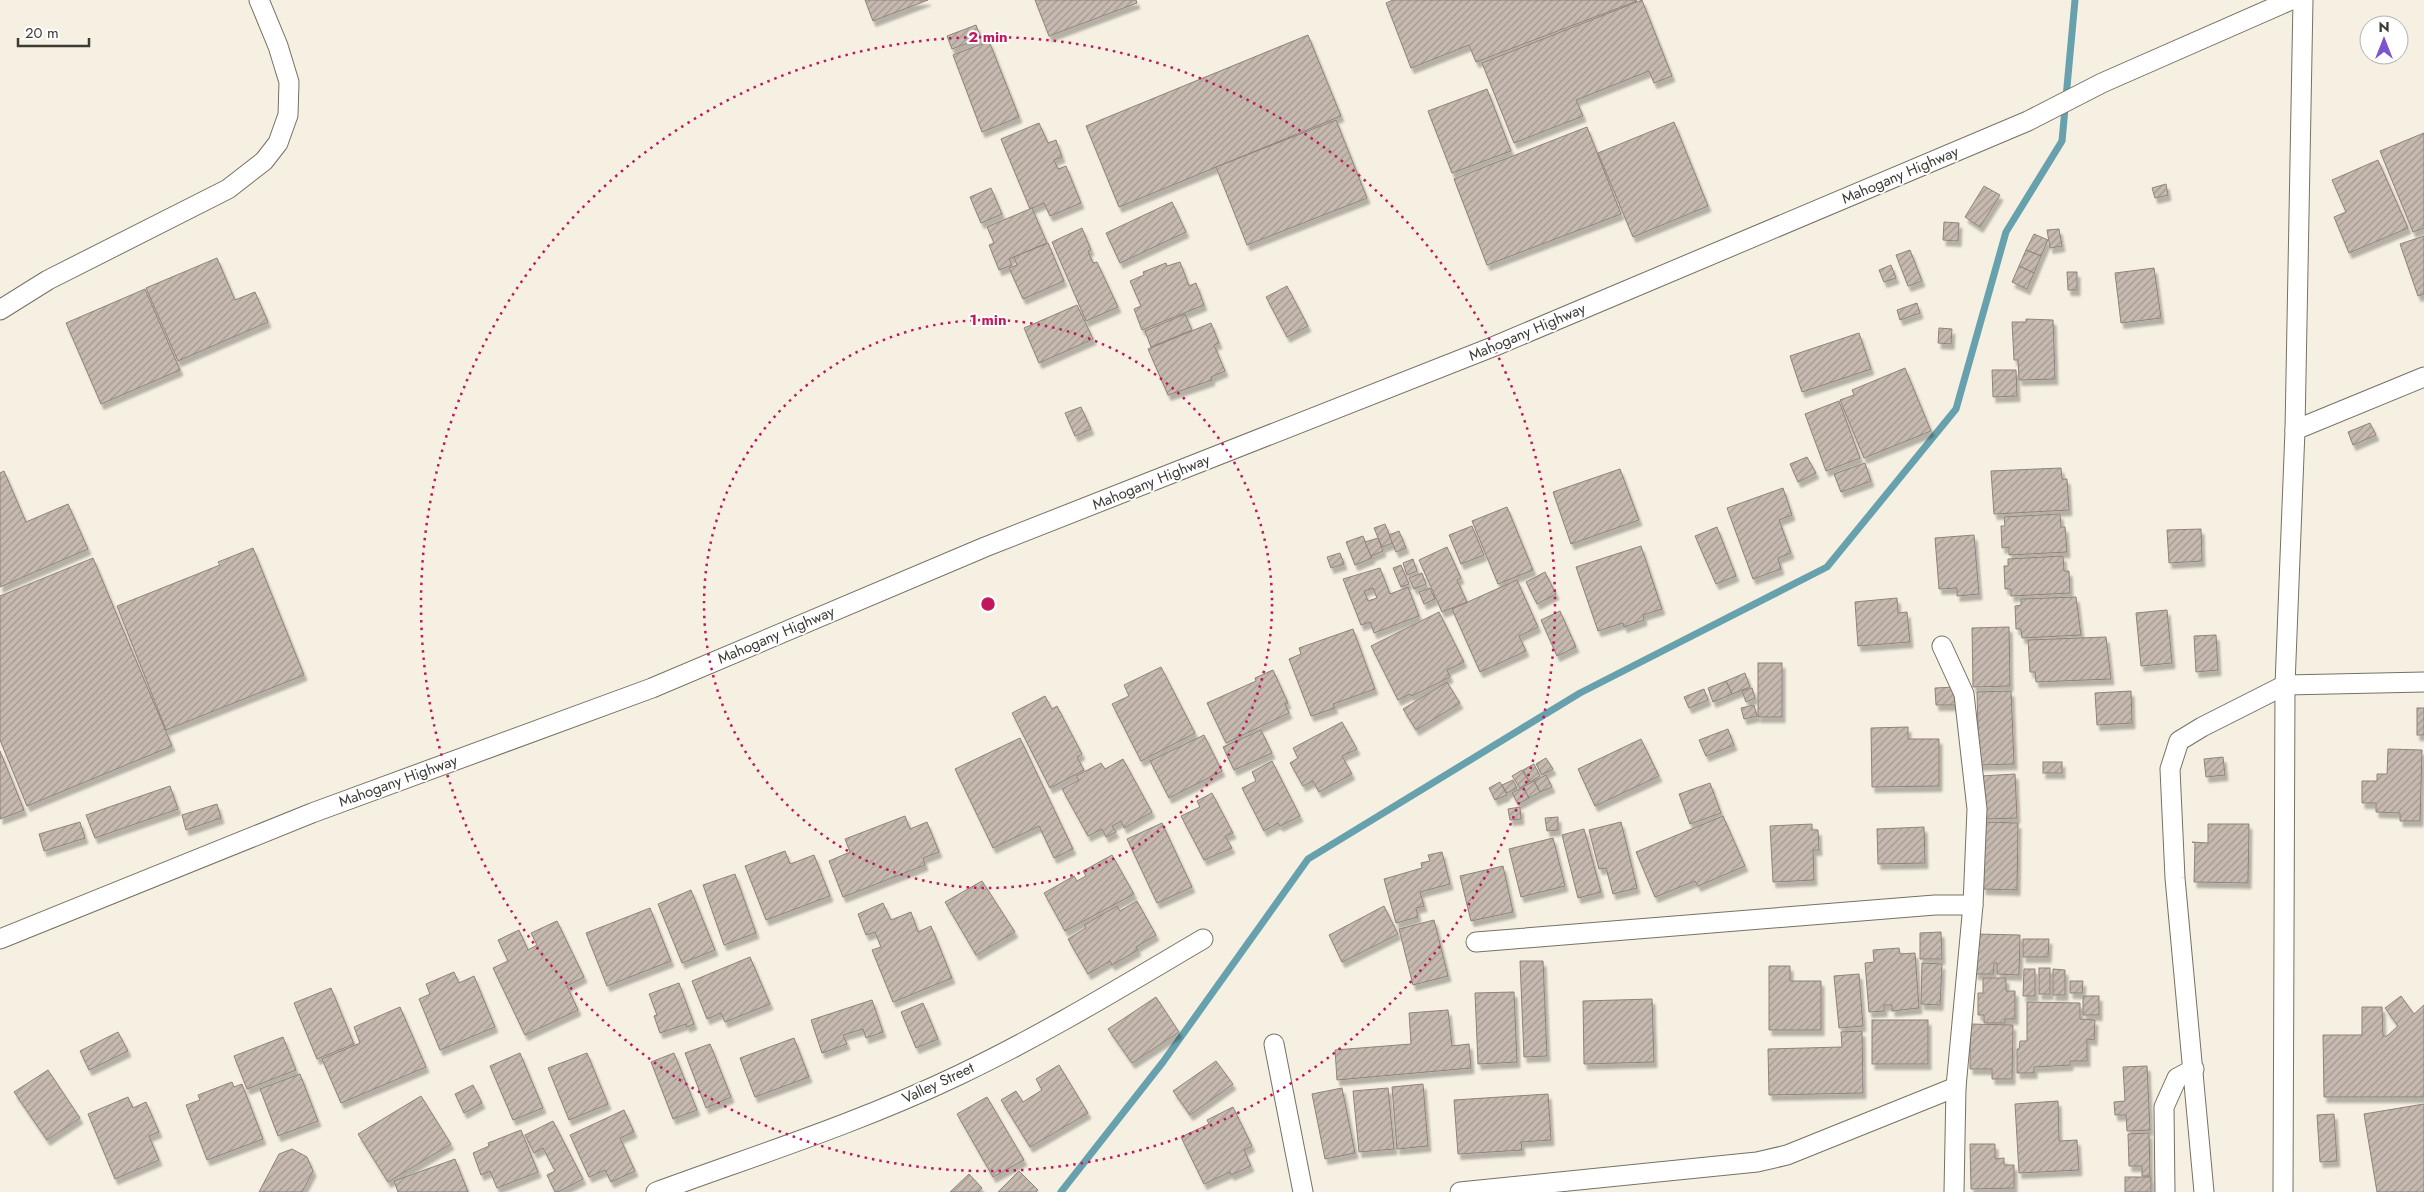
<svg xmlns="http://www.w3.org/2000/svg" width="2424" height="1192" font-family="Jost,sans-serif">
	<defs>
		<pattern id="building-hatch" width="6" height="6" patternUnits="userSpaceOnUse" patternTransform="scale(1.25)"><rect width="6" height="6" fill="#c6b9af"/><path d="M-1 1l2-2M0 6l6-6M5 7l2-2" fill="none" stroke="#a2978f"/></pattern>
		<filter id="shadow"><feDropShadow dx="3" dy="5.5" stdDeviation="1" flood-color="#0004"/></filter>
	</defs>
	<rect width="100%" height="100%" fill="#f6f0e2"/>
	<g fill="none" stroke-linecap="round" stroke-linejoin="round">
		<!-- stream -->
		<polyline stroke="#66a1ad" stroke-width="7" points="1061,1192 1163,1062 1308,859 1580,693 1827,567 1956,409 2006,232 2062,141 2075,0"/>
	</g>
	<!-- building -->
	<g fill="url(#building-hatch)" stroke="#8f837a" fill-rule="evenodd" filter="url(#shadow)">
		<polygon points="865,0 928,0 873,21"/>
		<polygon points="1035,0 1136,0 1137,3 1049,36"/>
		<polygon points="1393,0 1636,0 1637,1 1476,62 1469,45 1411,68 1386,3"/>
		<polygon points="1642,0 1672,76 1654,83 1649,71 1576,100 1583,116 1514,143 1482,63"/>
		<polygon points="976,25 981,38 952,49 947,36"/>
		<polygon points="1308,35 1341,116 1119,207 1086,126"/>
		<polygon points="989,41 1019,117 982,132 953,55"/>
		<polygon points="1487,89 1511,151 1452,173 1428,111"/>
		<polygon points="1336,120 1367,198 1247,245 1216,167"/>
		<polygon points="1674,122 1708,206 1633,237 1598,153"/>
		<polygon points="1039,123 1048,143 1056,140 1062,157 1054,160 1058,169 1066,166 1081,203 1050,216 1044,203 1030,209 1001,139"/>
		<polygon points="1587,127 1621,214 1487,265 1454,179"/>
		<polygon points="2424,133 2424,228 2413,232 2380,151"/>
		<polygon points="2378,160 2408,228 2349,253 2334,217 2346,212 2332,180"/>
		<polygon points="2166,184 2168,195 2155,198 2152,188"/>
		<polygon points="1984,186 2000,195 1980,227 1965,217"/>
		<polygon points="991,188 1002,214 981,223 970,197"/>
		<polygon points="1172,202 1186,232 1120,263 1106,233"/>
		<polygon points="1032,208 1047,243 1009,259 1012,265 999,270 989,245 994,243 987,227"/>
		<polygon points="1944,222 1959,223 1958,241 1943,240"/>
		<polygon points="1082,228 1091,250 1088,251 1093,263 1097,262 1118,307 1086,321 1052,242"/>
		<polygon points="2059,229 2062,246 2050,248 2047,230"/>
		<polygon points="2034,234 2048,240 2041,256 2026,250"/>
		<polygon points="2424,236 2424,294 2418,296 2400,244"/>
		<polygon points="1048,243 1064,281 1023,299 1009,268 1017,265 1014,257"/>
		<polygon points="1910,250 1922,281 1908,286 1896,255"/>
		<polygon points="2026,250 2041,256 2034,273 2019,266"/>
		<polygon points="217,258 235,300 255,292 268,322 178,361 146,288"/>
		<polygon points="1180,262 1189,286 1196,283 1204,305 1142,330 1134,309 1141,306 1130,281 1144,275 1143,272 1166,263 1167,266"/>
		<polygon points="1891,265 1896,278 1884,282 1879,270"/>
		<polygon points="2019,266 2034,273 2027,289 2012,282"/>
		<polygon points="2154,268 2161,318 2121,323 2115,273"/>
		<polygon points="2067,272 2077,272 2077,290 2068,290"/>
		<polygon points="1287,286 1308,326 1287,337 1266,297"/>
		<polygon points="145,289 180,370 101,404 66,323"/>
		<polygon points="1917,303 1920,313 1900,320 1897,310"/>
		<polygon points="1077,305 1093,339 1039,363 1024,328"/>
		<polygon points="1185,314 1192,330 1151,347 1145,331"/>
		<polygon points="2026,319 2053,320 2055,379 2019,380 2018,360 2014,360 2012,322 2026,322"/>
		<polygon points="1211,323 1219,343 1214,345 1225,371 1211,377 1212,380 1168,395 1148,349"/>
		<polygon points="1939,328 1952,329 1951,344 1938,343"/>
		<polygon points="1859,333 1871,369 1802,392 1790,356"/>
		<polygon points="1905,368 1931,431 1864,458 1840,400 1854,395 1852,390"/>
		<polygon points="1992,370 2016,370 2017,396 1993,397"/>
		<polygon points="1839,401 1860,458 1826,471 1805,414"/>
		<polygon points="1081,407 1091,429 1075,436 1065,413"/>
		<polygon points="2370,423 2376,435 2353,445 2348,432"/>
		<polygon points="1807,457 1816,473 1798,482 1790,464"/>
		<polygon points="1865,463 1871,481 1841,492 1834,474"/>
		<polygon points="2061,468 2062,479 2067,479 2069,510 1994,514 1991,471"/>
		<polygon points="1620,469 1639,520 1571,544 1553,492"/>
		<polygon points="4,471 26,522 68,504 88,549 0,587 0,473"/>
		<polygon points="1783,488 1792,515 1779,520 1791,553 1778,558 1781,569 1753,579 1727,508"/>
		<polygon points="1507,507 1533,570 1498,584 1472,521"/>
		<polygon points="2060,514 2061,527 2065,527 2067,552 2009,555 2009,547 2002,548 2001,526 2005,526 2004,517"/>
		<polygon points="1385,524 1393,543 1382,547 1374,528"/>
		<polygon points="1472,526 1484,555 1461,564 1449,535"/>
		<polygon points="1717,527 1736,576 1716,584 1695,536"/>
		<polygon points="2201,529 2202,561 2169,563 2167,530"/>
		<polygon points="1399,531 1406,548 1396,552 1389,535"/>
		<polygon points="1974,535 1979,594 1957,596 1957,588 1939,589 1935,538"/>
		<polygon points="1363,536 1372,558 1355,565 1346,542"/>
		<polygon points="1378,538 1383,551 1371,556 1365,542"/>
		<polygon points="1641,546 1662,609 1643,615 1644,620 1624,627 1623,623 1598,631 1576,567"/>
		<polygon points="1447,547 1461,578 1457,580 1467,602 1442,612 1419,560"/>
		<polygon points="253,548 304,675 166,730 117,606 220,565 218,562"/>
		<polygon points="1340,553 1344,564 1331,568 1327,557"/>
		<polygon points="2063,556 2064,571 2069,571 2070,593 2011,596 2011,589 2005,589 2004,566 2008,566 2008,559"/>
		<polygon points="93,558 172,746 27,806 0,740 0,596"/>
		<polygon points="1413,559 1417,571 1407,575 1403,563"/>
		<polygon points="1401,565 1409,584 1401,587 1393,568"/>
		<path d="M1380,568L1390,594L1408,587L1419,616L1374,633L1370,622L1361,625L1343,579ZM1373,588L1377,598L1368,601L1364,591Z"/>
		<polygon points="1545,572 1556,594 1537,604 1526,582"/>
		<polygon points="1422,573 1426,584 1414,589 1409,578"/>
		<polygon points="1517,580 1538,627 1519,636 1526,651 1480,672 1452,609"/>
		<polygon points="1430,588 1435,599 1424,604 1419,592"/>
		<polygon points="2076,597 2081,635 2022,638 2021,629 2016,629 2015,606 2021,605 2021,599"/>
		<polygon points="1897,598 1898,613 1907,612 1910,642 1858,646 1855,602"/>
		<polygon points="2167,610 2172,663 2141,666 2136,613"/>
		<polygon points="1560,611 1576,647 1557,656 1541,620"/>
		<polygon points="1439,612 1464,662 1447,670 1450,677 1412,696 1410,694 1398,700 1371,646"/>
		<polygon points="2009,627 2010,686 1973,687 1972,628"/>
		<polygon points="1353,629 1375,689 1333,704 1335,708 1311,716 1289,659 1301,654 1299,648"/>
		<polygon points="2216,635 2218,670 2196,672 2194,636"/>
		<polygon points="2106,637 2111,679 2036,682 2035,672 2030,672 2028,640"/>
		<rect x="1758" y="663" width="24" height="54"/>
		<polygon points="1161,667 1195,733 1141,761 1112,704 1129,696 1124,685"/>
		<polygon points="1273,670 1288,703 1285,704 1289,713 1226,743 1207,703 1256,681 1255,678"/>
		<polygon points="1745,673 1750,687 1732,694 1726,681"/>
		<polygon points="1726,681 1732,694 1713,702 1708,688"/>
		<polygon points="1447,682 1460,703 1416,730 1403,709"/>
		<polygon points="1956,687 1957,705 1936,705 1935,688"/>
		<polygon points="1752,688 1755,698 1746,702 1742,691"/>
		<polygon points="1704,689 1708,700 1689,708 1684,697"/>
		<polygon points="2011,691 2014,764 1979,765 1977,692"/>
		<polygon points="2131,691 2132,723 2097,725 2095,693"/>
		<polygon points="1045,696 1052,709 1057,706 1082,754 1077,757 1084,770 1050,788 1012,713"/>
		<polygon points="1754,705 1757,716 1744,719 1741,708"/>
		<rect x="2417" y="708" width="7" height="27"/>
		<polygon points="1342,722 1357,749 1342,756 1352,774 1319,792 1313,781 1303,786 1290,763 1298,758 1293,748"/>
		<polygon points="1908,727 1908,739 1939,739 1939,786 1872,787 1871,728"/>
		<polygon points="1728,729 1734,745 1706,756 1699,740"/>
		<polygon points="1261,730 1272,753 1234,770 1223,747"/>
		<polygon points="1204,735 1222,771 1169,798 1150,761"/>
		<polygon points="1020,738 1073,849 1054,858 1039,826 993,848 955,769"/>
		<polygon points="1641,739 1659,776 1595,806 1578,769"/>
		<polygon points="2388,749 2422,750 2420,821 2400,821 2400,813 2376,812 2376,803 2362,803 2362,781 2377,781 2377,774 2387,774"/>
		<polygon points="0,751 24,810 0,819"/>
		<polygon points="2223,757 2225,775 2206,777 2204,759"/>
		<polygon points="1546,758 1553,769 1542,775 1536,764"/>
		<polygon points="1123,759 1152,812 1124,828 1121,821 1112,826 1116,832 1106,837 1102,829 1088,836 1062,789 1079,780 1076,776 1101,763 1105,769"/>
		<polygon points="1272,761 1300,816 1280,826 1278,823 1264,831 1242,788 1256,781 1252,772"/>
		<rect x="2043" y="762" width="19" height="11"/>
		<polygon points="1534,764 1540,776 1530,782 1523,770"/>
		<polygon points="1522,770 1529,782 1520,788 1512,776"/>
		<polygon points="2015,774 2017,818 1984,819 1981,776"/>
		<polygon points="1546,775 1552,787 1540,792 1534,781"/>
		<polygon points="1513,780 1517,788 1507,793 1502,785"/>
		<polygon points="1534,781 1540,792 1529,798 1523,787"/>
		<polygon points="1500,782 1507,795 1495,800 1489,788"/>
		<polygon points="1710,783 1721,813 1690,824 1679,794"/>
		<polygon points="170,786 178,809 95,838 86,815"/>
		<polygon points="1523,787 1529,798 1518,804 1512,793"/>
		<polygon points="1212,793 1233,833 1225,836 1232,848 1204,860 1181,816 1200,807 1197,801"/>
		<polygon points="217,804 221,818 186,830 182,815"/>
		<polygon points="1520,807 1521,819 1510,820 1508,809"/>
		<polygon points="905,816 910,829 927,822 939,852 923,858 925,865 843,897 829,861 850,852 845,839"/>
		<polygon points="1723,816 1745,866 1698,886 1695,881 1655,897 1636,852"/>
		<polygon points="1558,817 1558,830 1547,831 1545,818"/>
		<polygon points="80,822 85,838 44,851 39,834"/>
		<polygon points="1621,822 1637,888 1613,894 1606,868 1599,869 1589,830"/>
		<polygon points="1984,822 2018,823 2017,890 1983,889"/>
		<polygon points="1162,823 1192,887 1157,903 1127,839"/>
		<polygon points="1812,824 1812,830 1818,830 1819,850 1813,850 1814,880 1773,882 1770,826"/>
		<polygon points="2208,824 2249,824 2248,883 2194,882 2195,843 2192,842 2208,843"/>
		<polygon points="1924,827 1925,863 1878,864 1877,829"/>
		<polygon points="1584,829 1601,892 1578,898 1562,835"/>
		<polygon points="1553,838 1565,886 1521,897 1509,849"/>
		<polygon points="785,851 790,864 814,855 830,896 766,920 745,866"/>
		<polygon points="1442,852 1450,884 1420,892 1424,906 1416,908 1418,917 1396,923 1384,879 1422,868 1421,863 1430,861 1428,855"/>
		<polygon points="1112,855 1134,894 1065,931 1044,893 1074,876 1077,881 1086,876 1083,871"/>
		<polygon points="1503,866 1513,912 1471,921 1460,876"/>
		<polygon points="735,874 756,933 724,945 703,885"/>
		<polygon points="982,881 1015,932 976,955 945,902"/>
		<polygon points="691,890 715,950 682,963 658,904"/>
		<polygon points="1137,901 1156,935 1136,947 1138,950 1112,965 1110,961 1088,974 1068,939 1086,928 1084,925 1117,906 1120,911"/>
		<polygon points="883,903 891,920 911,912 918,932 931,926 952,978 893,1002 872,950 881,947 875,932 866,935 858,914"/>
		<polygon points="1384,906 1398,934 1342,962 1329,935"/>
		<polygon points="650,908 671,961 607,986 586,933"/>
		<polygon points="1434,920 1448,976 1413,985 1399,929"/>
		<polygon points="557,921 584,977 567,986 578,1010 525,1035 493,968 508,961 498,940 519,930 528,950 537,945 531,933"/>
		<polygon points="1941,932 1942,959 1920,959 1920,933"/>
		<polygon points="1976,934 2020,935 2019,975 1997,974 1997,963 1994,963 1993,974 1975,974"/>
		<polygon points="2023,939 2049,939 2048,957 2023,957"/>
		<polygon points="1899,948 1900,954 1915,953 1919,1008 1892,1011 1892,1005 1884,1005 1884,1011 1869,1012 1865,963 1874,962 1873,950"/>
		<polygon points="750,957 770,1004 725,1022 721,1013 707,1019 692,981"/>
		<polygon points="1520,961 1543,961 1547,1056 1524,1057"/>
		<polygon points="1922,963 1942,964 1940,1005 1921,1004"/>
		<polygon points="1769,966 1790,966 1790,981 1821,981 1821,1030 1769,1030"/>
		<rect x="2039" y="968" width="11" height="26"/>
		<polygon points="2024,969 2035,969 2035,996 2023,996"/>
		<polygon points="2053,969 2065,970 2065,995 2053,995"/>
		<polygon points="454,972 459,983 474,976 495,1027 440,1050 419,999 430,994 426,984"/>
		<polygon points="1859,974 1863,1026 1839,1028 1834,976"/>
		<polygon points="1983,978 2006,978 2006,991 2015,991 2015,1019 2005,1019 2005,1023 1984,1023 1984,1015 1978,1015 1978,993 1983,993"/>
		<polygon points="2070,981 2083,981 2082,993 2070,993"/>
		<polygon points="679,983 694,1024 687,1027 686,1024 660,1033 654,1016 657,1015 649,994"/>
		<polygon points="331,988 354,1044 317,1059 294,1003"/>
		<polygon points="1514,992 1517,1062 1478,1064 1475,993"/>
		<rect x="2083" y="996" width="16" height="19"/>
		<polygon points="2401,996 2414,1014 2424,1005 2424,1097 2324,1097 2323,1035 2362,1035 2362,1007 2382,1007 2383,1036 2387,1036 2398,1026 2385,1008"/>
		<polygon points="1156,997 1179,1032 1132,1063 1108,1029"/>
		<polygon points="1652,999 1654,1062 1584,1064 1583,1001"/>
		<polygon points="872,1000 883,1032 866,1038 863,1029 843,1035 847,1044 822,1053 811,1020"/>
		<polygon points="2027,1002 2080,1003 2080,1019 2095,1020 2094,1040 2087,1039 2087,1061 2070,1061 2070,1065 2034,1067 2034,1073 2017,1073 2017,1049 2019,1049 2020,1041 2027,1041"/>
		<polygon points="923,1003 938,1039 916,1048 901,1012"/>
		<polygon points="400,1007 426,1067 341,1103 322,1059 360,1043 354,1027"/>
		<polygon points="1448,1010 1452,1046 1469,1044 1471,1068 1337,1080 1335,1050 1411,1044 1409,1013"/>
		<rect x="1872" y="1020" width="56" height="44"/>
		<polygon points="1970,1024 2013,1025 2012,1079 1992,1079 1992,1069 1970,1069"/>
		<polygon points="1862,1031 1863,1093 1769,1095 1768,1049 1842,1047 1841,1032"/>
		<polygon points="118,1032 128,1051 89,1070 80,1051"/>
		<polygon points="283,1037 296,1070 247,1089 234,1056"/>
		<polygon points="794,1038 809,1077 755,1097 740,1058"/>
		<polygon points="710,1044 731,1097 706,1108 685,1053"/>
		<polygon points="520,1053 543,1108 513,1120 490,1066"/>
		<polygon points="587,1053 608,1104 569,1120 548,1068"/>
		<polygon points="674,1053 697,1110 673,1119 651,1062"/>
		<polygon points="1216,1061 1233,1084 1190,1115 1173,1091"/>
		<polygon points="1059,1065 1088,1113 1030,1147 1001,1100 1016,1091 1023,1102 1042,1090 1036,1079"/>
		<polygon points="2147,1066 2150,1130 2127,1131 2126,1115 2115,1115 2114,1102 2125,1101 2123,1067"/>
		<polygon points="48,1070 80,1118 47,1140 14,1092"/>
		<polygon points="300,1074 318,1121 278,1136 260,1089"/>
		<polygon points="232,1082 234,1087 242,1084 263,1139 207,1160 186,1105 200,1100 198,1095"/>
		<polygon points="1423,1084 1428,1146 1397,1149 1392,1087"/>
		<polygon points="473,1085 482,1103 464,1113 455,1094"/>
		<polygon points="1342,1088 1355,1153 1325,1159 1312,1094"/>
		<polygon points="1388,1088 1394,1149 1359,1152 1353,1091"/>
		<polygon points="1548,1094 1551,1140 1521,1142 1522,1150 1458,1154 1454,1100"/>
		<polygon points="421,1096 451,1144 388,1182 358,1134"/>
		<polygon points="128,1097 133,1108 146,1102 159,1132 149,1136 159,1160 115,1179 88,1114"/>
		<polygon points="987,1097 1024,1160 993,1177 957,1114"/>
		<polygon points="2058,1101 2059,1141 2077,1140 2079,1170 2019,1173 2015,1104"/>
		<polygon points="2424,1104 2424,1192 2377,1192 2364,1114"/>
		<polygon points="1233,1107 1252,1146 1244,1150 1251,1166 1231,1175 1230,1172 1204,1184 1181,1137 1209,1124 1207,1120"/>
		<polygon points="624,1110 634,1132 620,1138 635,1171 611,1182 605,1170 589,1177 570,1135"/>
		<polygon points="2334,1114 2337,1161 2320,1162 2317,1115"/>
		<polygon points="553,1121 583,1179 558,1192 555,1192 547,1175 555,1171 543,1148 534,1153 525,1135"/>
		<polygon points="521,1130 538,1172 497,1188 490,1171 481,1175 473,1153 489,1146 488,1143"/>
		<polygon points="2149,1133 2150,1176 2142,1176 2142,1166 2129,1166 2128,1134"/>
		<polygon points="1970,1144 1995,1144 1995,1159 2004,1158 2004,1165 2014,1165 2014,1188 1971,1189"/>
		<polygon points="292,1149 307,1157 313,1171 302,1192 259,1192 279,1154"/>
		<polygon points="455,1159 468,1192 398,1192 394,1181"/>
		<polygon points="1019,1171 1038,1190 1036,1192 998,1192"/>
		<polygon points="969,1174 982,1188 978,1192 950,1192"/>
		<rect x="2125" y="1177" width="26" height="15"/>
	</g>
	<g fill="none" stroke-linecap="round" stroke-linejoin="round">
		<!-- minor casing -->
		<g stroke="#767164" stroke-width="21">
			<g id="minor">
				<polyline points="0,310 48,280 228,189 264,161 278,143 288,115 289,82 278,46 259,0"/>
				<polyline points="2295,430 2424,377"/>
				<polyline points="1942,646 1964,694 1977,809 1973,905"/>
				<polyline points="0,939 312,813 652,688 985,547 1495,346 2028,121 2102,83 2291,0"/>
				<polyline points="1476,942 1935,905 1973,905 1956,1087 1954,1192"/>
				<polyline points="1274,1044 1303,1192"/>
				<path d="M656,1192C757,1155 861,1122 959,1075C1043,1035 1123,986 1203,939"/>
				<polyline points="1460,1192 1757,1162 1787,1155 1956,1087"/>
				<polyline points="2165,1192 2164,1107 2177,1078 2194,1069"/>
				<polyline points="2204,1192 2175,878 2170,769 2179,741 2202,727 2285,685 2424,682"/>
				<polyline points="2283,1192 2285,685 2295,430 2303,0"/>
			</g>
		</g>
		<!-- minor -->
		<use href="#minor" stroke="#fff" stroke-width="19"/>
	</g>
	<!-- distance rings -->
	<g fill="none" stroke="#c2185b" stroke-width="2.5" stroke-dasharray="2.5 5">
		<circle cx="988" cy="604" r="284"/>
		<circle cx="988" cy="604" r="567"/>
	</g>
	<g text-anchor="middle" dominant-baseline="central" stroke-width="4" stroke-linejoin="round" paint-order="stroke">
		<!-- street labels -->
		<g font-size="15" fill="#3c3a35" stroke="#fff">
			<text transform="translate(1900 175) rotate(-23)">Mahogany Highway</text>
			<text transform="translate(1527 332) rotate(-23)">Mahogany Highway</text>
			<text transform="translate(1151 482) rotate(-22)">Mahogany Highway</text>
			<text transform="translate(776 635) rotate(-23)">Mahogany Highway</text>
			<text transform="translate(398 781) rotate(-20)">Mahogany Highway</text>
			<text transform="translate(938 1083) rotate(-25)">Valley Street</text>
		</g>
	</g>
	<circle cx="988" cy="604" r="8" fill="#c2185b" stroke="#fff" stroke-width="2.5"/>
	<g font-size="15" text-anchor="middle" font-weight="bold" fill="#c2185b" stroke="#fff" stroke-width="4" stroke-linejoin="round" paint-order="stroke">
		<text x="988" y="42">2 min</text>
		<text x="988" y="325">1 min</text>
	</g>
	<!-- north arrow -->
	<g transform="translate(2384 40)"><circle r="24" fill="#ffffff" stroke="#b1b0ae"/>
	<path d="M0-4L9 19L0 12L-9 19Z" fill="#7c54ce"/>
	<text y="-8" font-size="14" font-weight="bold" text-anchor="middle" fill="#3c3a35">N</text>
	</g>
	<!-- scale -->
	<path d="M18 38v8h71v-8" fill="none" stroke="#3c3a35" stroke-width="2.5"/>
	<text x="25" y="38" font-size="15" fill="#3c3a35" stroke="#ffffff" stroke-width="4" paint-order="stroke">20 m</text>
</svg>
